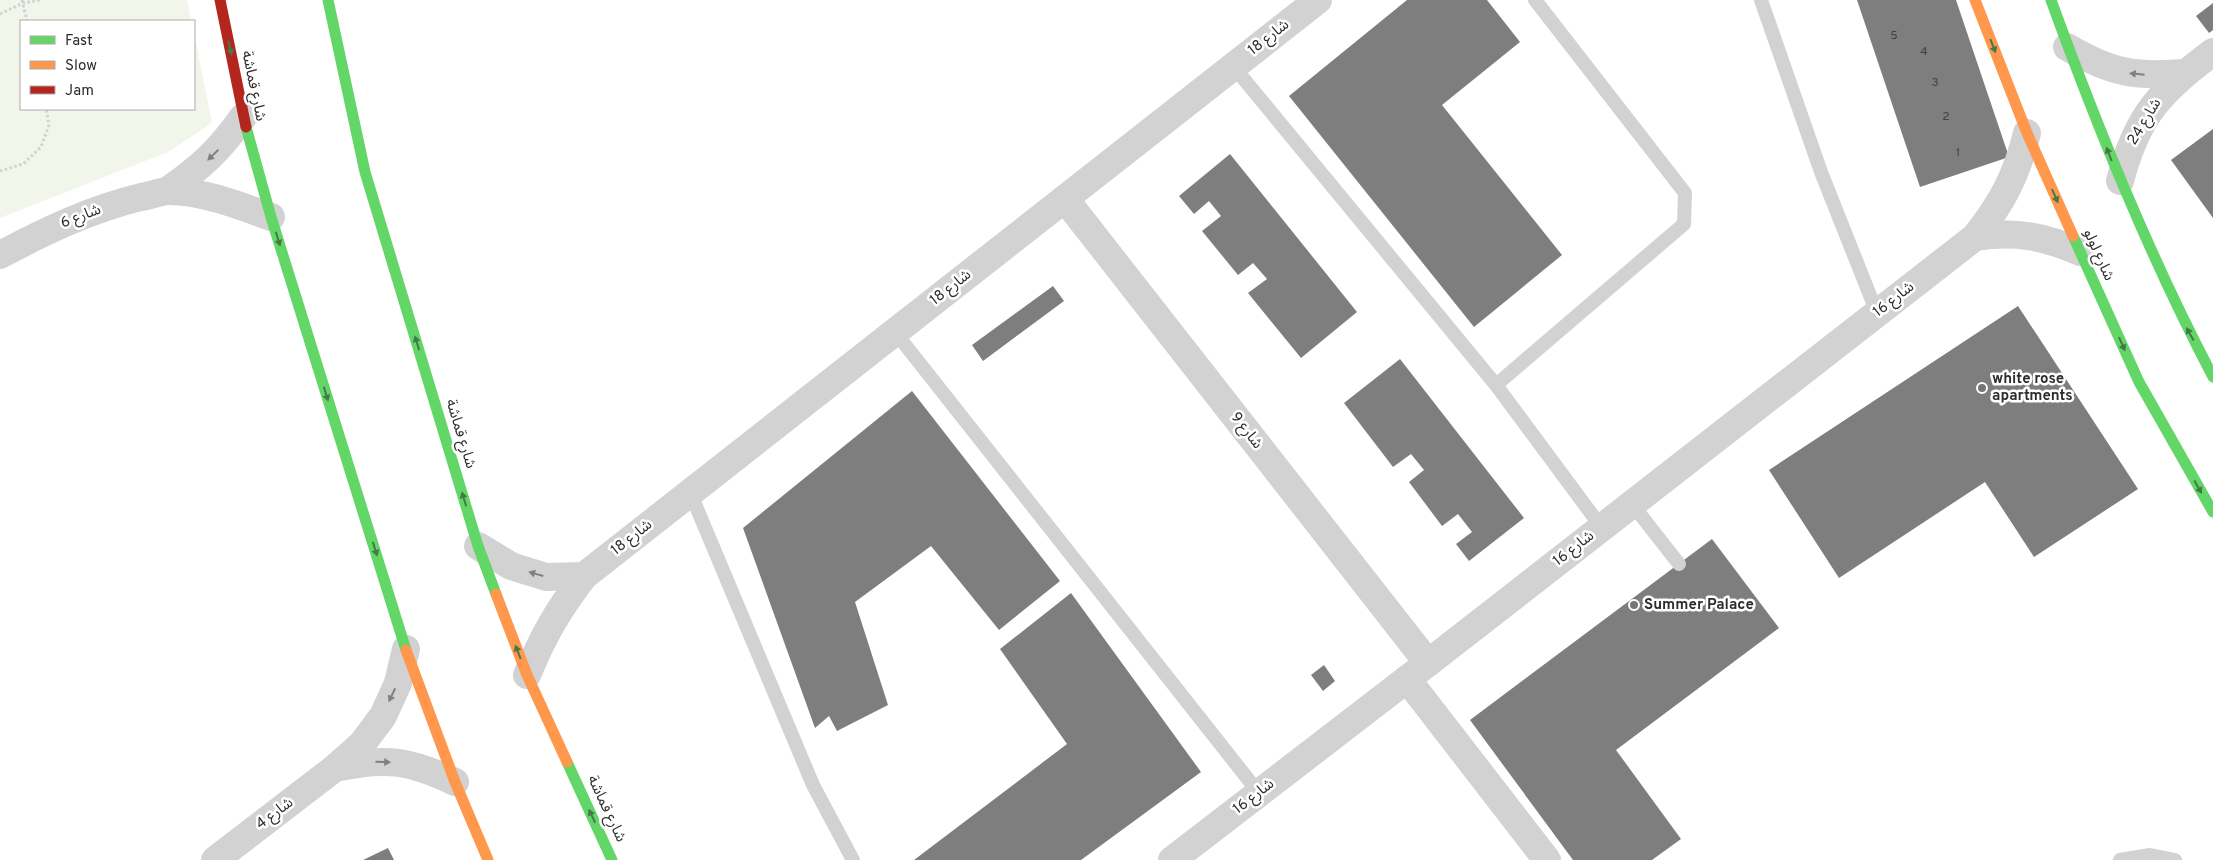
<svg xmlns="http://www.w3.org/2000/svg" width="2213" height="860" font-family="Overpass,'Noto Sans Arabic',sans-serif">
	<rect width="100%" height="100%" fill="#fff"/>
	<!-- green -->
	<polygon fill="#f1f5ea" points="0,0 187,0 191,21 21,21 21,109 194,109 194,33 212,123 168,152 0,218"/>
	<!-- building -->
	<g fill="#7e7e7e">
		<polygon points="1407,0 1487,0 1520,42 1442,105 1562,255 1474,327 1289,96"/>
		<polygon points="1857,0 1956,0 2009,157 1920,187"/>
		<polygon points="2213,3 2213,30 2209,33 2196,16"/>
		<polygon points="2213,129 2213,218 2171,160"/>
		<polygon points="1230,154 1357,312 1301,358 1248,293 1267,279 1253,263 1238,275 1202,231 1221,216 1209,201 1194,214 1179,196"/>
		<polygon points="1053,286 1064,301 983,361 972,345"/>
		<polygon points="2018,306 2138,489 2034,557 1985,482 1839,578 1769,470"/>
		<polygon points="1400,359 1524,518 1469,561 1456,544 1472,532 1458,514 1442,526 1409,482 1424,470 1411,454 1393,467 1344,403"/>
		<polygon points="912,391 1060,581 999,630 931,546 855,602 888,705 837,731 829,716 815,728 743,528"/>
		<polygon points="1712,539 1779,628 1616,750 1681,839 1652,860 1573,860 1470,720"/>
		<polygon points="1071,593 1201,772 1081,860 914,860 1067,744 1000,649"/>
		<polygon points="1324,665 1335,681 1323,691 1311,675"/>
		<polygon points="388,848 394,860 363,860"/>
	</g>
	<g fill="none" stroke-linecap="round" stroke-linejoin="round">
		<!-- path -->
		<g stroke="#d2d2d2" stroke-width="3" stroke-dasharray="2.5 2.5" stroke-linecap="butt">
			<polyline points="22,0 27,21"/>
			<polyline points="0,14 23,3 41,0"/>
			<polyline points="0,171 23,164 41,147 49,125 46,109"/>
		</g>
		<!-- lane -->
		<g stroke="#d2d2d2" stroke-width="14">
			<polyline points="1761,0 1821,172 1877,313"/>
			<polyline points="1233,66 1496,385 1602,528"/>
			<polyline points="895,332 1259,793"/>
			<polyline points="1496,385 1684,224 1685,193 1535,0"/>
			<polyline points="690,492 813,785 853,860"/>
			<polyline points="1632,504 1679,564"/>
			<polyline points="2120,860 2150,855 2175,860"/>
		</g>
		<!-- street -->
		<g stroke="#d2d2d2" stroke-width="28">
			<path d="M2067,47C2111,73 2135,77 2186,73"/>
			<path d="M2120,181C2137,115 2160,92 2213,52"/>
			<path d="M167,191C201,167 219,151 243,117"/>
			<polyline points="1065,199 1428,663"/>
			<path d="M1975,237C2016,231 2043,236 2080,252"/>
			<path d="M0,255C45,231 91,209 141,197C149,196 159,192 167,191C199,190 241,206 271,217"/>
			<polyline points="478,546 511,566 546,577 584,576"/>
			<path d="M527,675C543,636 558,610 584,576L1318,0"/>
			<polyline points="1407,679 1547,860"/>
			<path d="M335,768C385,757 409,760 455,782"/>
			<polyline points="215,860 335,768 362,744 383,716 398,683 406,649"/>
			<path d="M1172,860L1428,663L1975,237C2002,203 2017,175 2027,133"/>
		</g>
		<!-- fast -->
		<g stroke="#63d668" stroke-width="11">
			<polyline points="328,0 365,172 478,546 496,594"/>
			<path d="M2051,0C2098,129 2149,255 2213,377"/>
			<polyline points="246,127 271,217 406,650"/>
			<polyline points="2073,236 2139,382 2213,512"/>
			<polyline points="567,762 612,860"/>
		</g>
		<!-- slow -->
		<g stroke="#ff974d" stroke-width="11">
			<polyline points="1975,0 2027,133 2073,236"/>
			<polyline points="496,594 527,675 567,762"/>
			<polyline points="406,650 455,782 488,860"/>
		</g>
		<!-- jam -->
		<polyline stroke="#b3261e" stroke-width="11" points="220,0 246,127"/>
	</g>
	<!-- one-way arrows -->
	<defs><path id="oneway-solid" d="M-6-.8H1V-3.2L6.5 0L1 3.2V.8H-6Z" transform="scale(1.25)"/></defs>
	<g fill="#457948">
		<use href="#oneway-solid" transform="translate(1993 46) rotate(69)"/>
		<use href="#oneway-solid" transform="translate(230 48) rotate(79)"/>
		<use href="#oneway-solid" transform="translate(2109 154) rotate(-111)"/>
		<use href="#oneway-solid" transform="translate(2055 196) rotate(66)"/>
		<use href="#oneway-solid" transform="translate(278 239) rotate(73)"/>
		<use href="#oneway-solid" transform="translate(2190 334) rotate(-119)"/>
		<use href="#oneway-solid" transform="translate(417 343) rotate(-107)"/>
		<use href="#oneway-solid" transform="translate(2122 344) rotate(66)"/>
		<use href="#oneway-solid" transform="translate(326 394) rotate(73)"/>
		<use href="#oneway-solid" transform="translate(2198 487) rotate(61)"/>
		<use href="#oneway-solid" transform="translate(464 499) rotate(-107)"/>
		<use href="#oneway-solid" transform="translate(375 549) rotate(73)"/>
		<use href="#oneway-solid" transform="translate(518 652) rotate(-111)"/>
		<use href="#oneway-solid" transform="translate(592 816) rotate(-115)"/>
	</g>
	<g fill="#808080">
		<use href="#oneway-solid" transform="translate(2137 74) rotate(-174)"/>
		<use href="#oneway-solid" transform="translate(213 155) rotate(136)"/>
		<use href="#oneway-solid" transform="translate(536 574) rotate(-164)"/>
		<use href="#oneway-solid" transform="translate(392 695) rotate(115)"/>
		<use href="#oneway-solid" transform="translate(383 762) rotate(1)"/>
	</g>
	<!-- markers -->
	<g fill="#767676" stroke="#fff" stroke-width="2">
		<circle cx="1982" cy="388" r="5"/>
		<circle cx="1634" cy="605" r="5"/>
	</g>
	<g text-anchor="middle" dominant-baseline="central" stroke-width="5" stroke-linejoin="round" paint-order="stroke">
		<!-- number labels -->
		<g font-size="12" fill="#414141">
			<text x="1894" y="36">5</text>
			<text x="1924" y="52">4</text>
			<text x="1935" y="83">3</text>
			<text x="1946" y="117">2</text>
			<text x="1958" y="153">1</text>
		</g>
		<!-- street labels -->
		<g font-size="15" fill="#2d2d2d" stroke="#fff">
			<text transform="translate(1269 38) rotate(-38)">شارع 18</text>
			<text transform="translate(253 86) rotate(78)">شارع قماشة</text>
			<text transform="translate(2145 122) rotate(-59)">شارع 24</text>
			<text transform="translate(81 217) rotate(-21)">شارع 6</text>
			<text transform="translate(2098 255) rotate(66)">شارع لولو</text>
			<text transform="translate(951 288) rotate(-38)">شارع 18</text>
			<text transform="translate(1894 300) rotate(-38)">شارع 16</text>
			<text transform="translate(1246 431) rotate(52)">شارع 9</text>
			<text transform="translate(460 434) rotate(73)">شارع قماشة</text>
			<text transform="translate(632 538) rotate(-38)">شارع 18</text>
			<text transform="translate(1574 549) rotate(-38)">شارع 16</text>
			<text transform="translate(1254 797) rotate(-38)">شارع 16</text>
			<text transform="translate(606 809) rotate(65)">شارع قماشة</text>
			<text transform="translate(275 814) rotate(-37)">شارع 4</text>
		</g>
		<!-- poi labels -->
		<g font-size="15" font-weight="bold" fill="#2d2d2d" stroke="#fff" text-anchor="start">
			<text x="1992" y="379">white rose<tspan x="1992" dy="17">apartments</tspan></text>
			<text x="1644" y="605">Summer Palace</text>
		</g>
	</g>
	<!-- legend -->
	<rect x="20" y="20" width="175" height="90" fill="#ffffff" stroke="#ababab"/>
	<rect x="30" y="36" width="25" height="8" fill="#63d668" stroke="#ababab"/>
	<text x="65" y="45" font-size="15" fill="#2d2d2d">Fast</text>
	<rect x="30" y="61" width="25" height="8" fill="#ff974d" stroke="#ababab"/>
	<text x="65" y="70" font-size="15" fill="#2d2d2d">Slow</text>
	<rect x="30" y="86" width="25" height="8" fill="#b3261e" stroke="#ababab"/>
	<text x="65" y="95" font-size="15" fill="#2d2d2d">Jam</text>
</svg>
